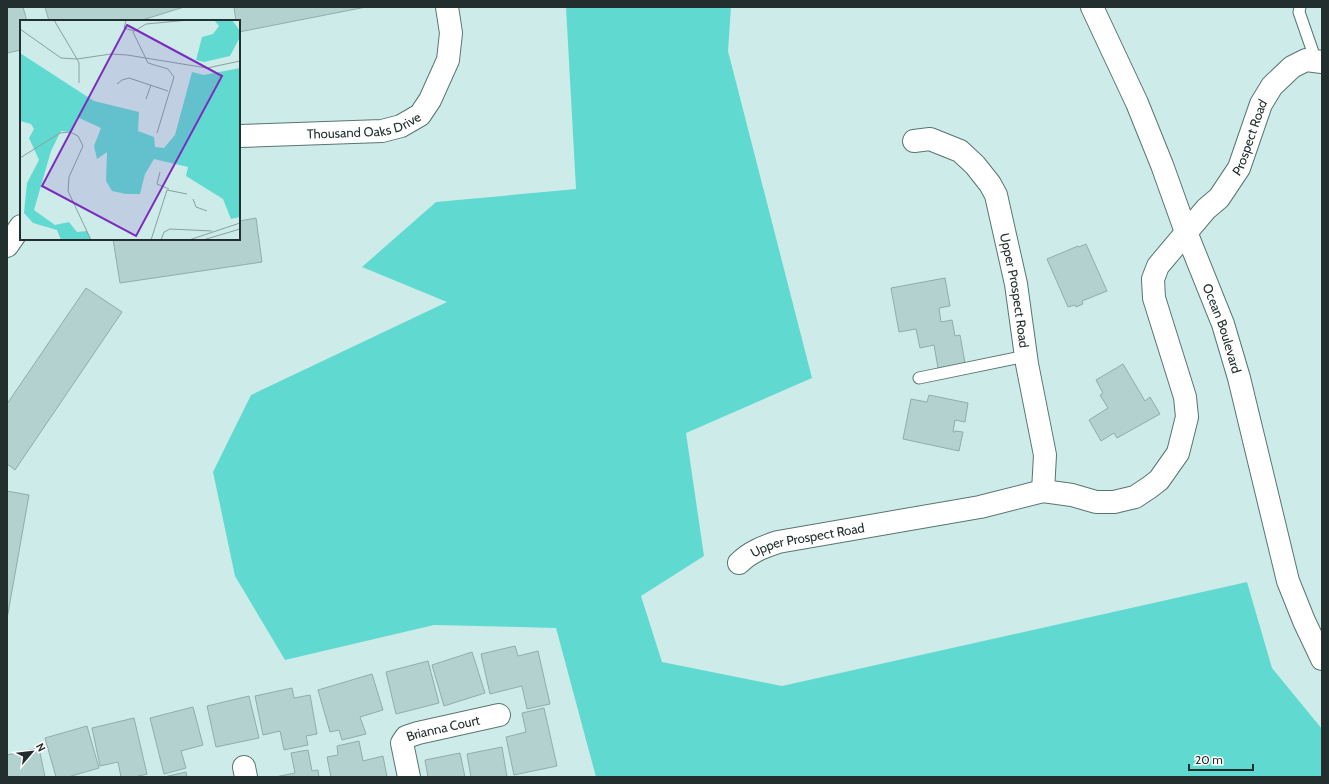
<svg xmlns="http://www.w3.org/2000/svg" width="1329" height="784" font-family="Cabin,sans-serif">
	<rect width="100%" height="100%" fill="#cdece9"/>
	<!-- green -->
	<polygon fill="#60dad1" points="566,7 731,7 728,51 812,378 686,433 704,556 641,596 662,662 782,686 1247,582 1272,668 1322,729 1322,777 596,777 556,628 434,625 285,660 235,576 213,472 251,395 447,302 362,267 436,202 576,189"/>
	<!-- building -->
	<g fill="#b3d2cf" stroke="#8fadaa">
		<polygon points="7,7 23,7 27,21 21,21 21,50 7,53"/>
		<polygon points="45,7 184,7 139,21 49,21"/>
		<polygon points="234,7 366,7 239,32 239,21 236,21"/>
		<polygon points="256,218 262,262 120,283 113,239 239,239 239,221"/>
		<polygon points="1086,244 1107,291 1082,301 1083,304 1076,307 1075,305 1068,307 1047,259 1078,246 1079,247"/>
		<polygon points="945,278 950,306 939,308 941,322 952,320 955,336 960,335 965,363 938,368 934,345 920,348 916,329 899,332 891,288"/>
		<polygon points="86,288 122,312 15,470 7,464 7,404"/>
		<polygon points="1123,364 1145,401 1150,397 1160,414 1117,438 1114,433 1101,441 1089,420 1108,408 1100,395 1103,393 1096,380"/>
		<polygon points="929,395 968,403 965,422 955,420 953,432 955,432 955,431 963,432 959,451 903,439 911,399 927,402"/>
		<polygon points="7,491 29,495 7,619"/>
		<polygon points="515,646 518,656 538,651 550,704 527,709 522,686 490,694 481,654"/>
		<polygon points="472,652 485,693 444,706 432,665"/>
		<polygon points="428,661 439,703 396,714 386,672"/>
		<polygon points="372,674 383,710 360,717 366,734 342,740 339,730 330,732 318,690"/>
		<polygon points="292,688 294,698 310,695 317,734 306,736 308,745 284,750 280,731 263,735 255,696"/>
		<polygon points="249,696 259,738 216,747 207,706"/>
		<polygon points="193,707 203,745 181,751 186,768 164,774 150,718"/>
		<polygon points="544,708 557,766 514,775 506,737 526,732 522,713"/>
		<polygon points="134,718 147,774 135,777 121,777 118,762 100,766 92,728"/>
		<polygon points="87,726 99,768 68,777 56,777 45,738"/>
		<polygon points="359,741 363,761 383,756 387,777 331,777 327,757 338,755 337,746"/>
		<polygon points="502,747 507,777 471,777 467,754"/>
		<polygon points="39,748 45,777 7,777 7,755"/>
		<polygon points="308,750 312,771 318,770 319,777 275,777 295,773 291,753"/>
		<polygon points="460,753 465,777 428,777 425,760"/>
		<polygon points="186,772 187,777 164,777"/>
	</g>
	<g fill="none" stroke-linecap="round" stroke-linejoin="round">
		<!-- service casing -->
		<g stroke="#597572" stroke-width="13">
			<g id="service">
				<polyline points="1300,7 1299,12 1316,61"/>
				<polyline points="919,378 1026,356"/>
			</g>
		</g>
		<!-- minor casing -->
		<g stroke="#597572" stroke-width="24">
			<g id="minor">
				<path id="s1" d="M239,136L382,131L401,126L420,115L430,100L448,60L451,33L447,7"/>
				<path id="s2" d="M914,141L930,139L960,151L975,165L990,184L996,195L1016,284L1027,364L1045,455L1043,491"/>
				<polyline points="7,246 21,226"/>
				<path id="s3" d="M739,563C750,552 763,547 778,542L980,507L1043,491L1072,495L1096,502H1114L1135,497L1150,487L1159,480L1178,453L1187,417L1185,397L1154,298L1153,279L1158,266L1206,209L1219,198L1239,168L1261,104L1272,86L1292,67L1306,60L1322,62"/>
				<polyline points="244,767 246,777"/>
				<path id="s4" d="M409,777L402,743L406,737L418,733L499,715"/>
			</g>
		</g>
		<!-- tertiary casing -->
		<g stroke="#597572" stroke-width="24">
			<g id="tertiary">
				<path id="s5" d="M1092,7L1137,103L1162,165L1186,232L1223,324L1239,378L1288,581L1304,621L1322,659"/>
			</g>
		</g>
		<!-- service -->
		<use href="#service" stroke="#fff" stroke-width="11"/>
		<!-- minor -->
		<use href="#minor" stroke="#fff" stroke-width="22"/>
		<!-- tertiary -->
		<use href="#tertiary" stroke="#fff" stroke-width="22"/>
	</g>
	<g text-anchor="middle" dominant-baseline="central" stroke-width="3.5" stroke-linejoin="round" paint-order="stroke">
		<!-- street labels -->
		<g font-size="13" fill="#232f2e" stroke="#fff">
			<text stroke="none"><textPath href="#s1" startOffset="126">Thousand Oaks Drive</textPath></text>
			<text stroke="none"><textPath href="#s3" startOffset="825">Prospect Road</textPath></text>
			<text stroke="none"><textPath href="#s2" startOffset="203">Upper Prospect Road</textPath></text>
			<text stroke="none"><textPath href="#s5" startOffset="347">Ocean Boulevard</textPath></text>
			<text stroke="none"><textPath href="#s3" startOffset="74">Upper Prospect Road</textPath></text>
			<text stroke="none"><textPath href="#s4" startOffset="80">Brianna Court</textPath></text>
		</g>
	</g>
	<!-- overview -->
	<g transform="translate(20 20)">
		<rect width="220" height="220" fill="#cdece9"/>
		<path d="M194,0H212L220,11V17L210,36L184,42L176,40L182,17L193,14L199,6ZM0,33L74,81L119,92L118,111L134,117L135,127L144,128L155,115L172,52L184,55L220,48V197L211,199L203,179L166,156L168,147L134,139L125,154L120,174H106L92,171L86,161L87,132L77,139L74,126L81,108L57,97L51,112L41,111L31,131L14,190L35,205L49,202L57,212L67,211L71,220H41L37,210L13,203L4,193L7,163L19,140L9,118L14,109L11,104L0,101Z" fill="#60dad1"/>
		<path fill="none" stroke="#89a09e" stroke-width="1" d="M34,0L57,39L91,34L107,35L187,48L220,41M106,0L104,8L114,11M0,9L41,38L57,39L59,43V63M97,64L102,60L109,58L148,71M126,79L131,65M137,113L154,57L148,49L128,43L113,12L126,4L169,0M0,138L40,113L50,112L58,116L63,126L49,157L48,171L71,220M140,152L137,164L149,169M173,179L176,187L187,191M131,220L147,170L167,174M141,220L144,212L150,209L192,211M169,220L220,203M183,220L220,209"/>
		<path fill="#7b2cbf" fill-opacity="0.15" stroke="#7b2cbf" stroke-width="2" d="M107,5L202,56L116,216L22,166Z"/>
		<rect width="220" height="220" fill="none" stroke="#232f2e" stroke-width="2"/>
	</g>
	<!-- border -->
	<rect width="1329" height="784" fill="none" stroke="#232f2e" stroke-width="16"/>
	<!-- north arrow -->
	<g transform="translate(32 752) rotate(62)" stroke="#ffffff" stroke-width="3" paint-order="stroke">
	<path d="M0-3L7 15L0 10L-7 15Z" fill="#232f2e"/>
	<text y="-6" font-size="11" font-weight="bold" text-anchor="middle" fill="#232f2e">N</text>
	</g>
	<!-- scale -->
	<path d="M1189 764v6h64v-6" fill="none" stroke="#232f2e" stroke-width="2"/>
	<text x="1195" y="764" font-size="12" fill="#232f2e" stroke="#ffffff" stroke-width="3" paint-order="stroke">20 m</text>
</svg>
